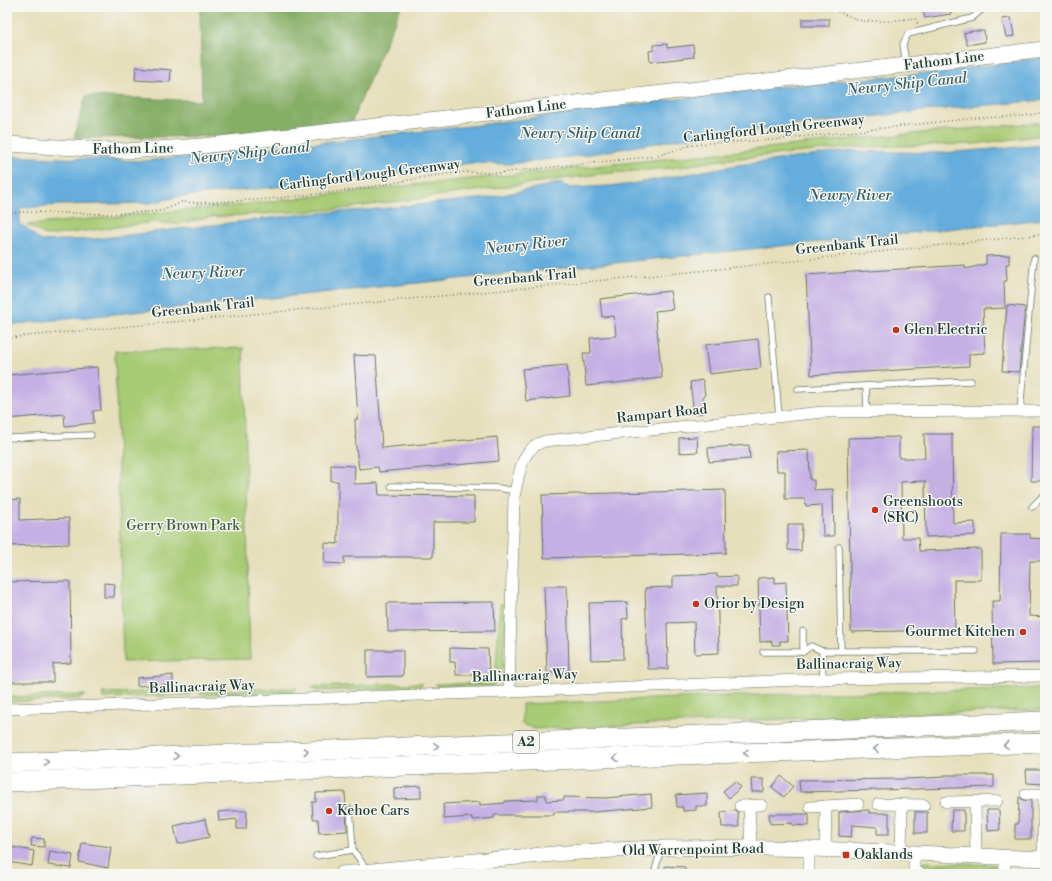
<svg xmlns="http://www.w3.org/2000/svg" width="1052" height="881" font-family="'Libre Bodoni',serif">
	<rect width="100%" height="100%" fill="#f6f6f2"/>
	<filter id="ink" filterUnits="userSpaceOnUse"><feTurbulence type="fractalNoise" baseFrequency=".025" numOctaves="2"/><feDisplacementMap in="SourceGraphic" scale="8" xChannelSelector="R" yChannelSelector="G"/><feConvolveMatrix kernelMatrix="1 2 1 2 8 2 1 2 1" color-interpolation-filters="sRGB"/></filter>
	<filter id="wash" filterUnits="userSpaceOnUse"><feTurbulence type="fractalNoise" baseFrequency=".012" numOctaves="4" result="noise"/><feDisplacementMap in="SourceGraphic" scale="16" xChannelSelector="R" yChannelSelector="G"/><feGaussianBlur stdDeviation="0.9" result="paint"/><feColorMatrix in="noise" values="0 0 0 0 0 0 0 0 0 0 0 0 0 0 0 0 0 1.4 0 .05"/><feComposite in="paint" operator="in"/></filter>
	<g filter="url(#wash)">
		<rect width="100%" height="100%" fill="#e6dfbb"/>
		<!-- green -->
		<g fill="#a8cb74" stroke="#648454">
			<polygon points="1045,122 1045,135 974,144 858,147 720,160 672,168 599,174 341,209 210,217 177,224 154,222 47,236 27,225 240,205 414,185 854,139"/>
			<polygon points="243,348 250,659 123,662 115,351"/>
			<polygon points="500,604 506,604 503,669 496,668"/>
			<path d="M499,673H503C500,680 497,683 491,686L438,687L435,684L488,683L495,679Z"/>
			<polygon points="422,683 421,688 315,691 311,687"/>
			<polygon points="297,688 292,692 206,695 200,694 199,691"/>
			<polygon points="1045,688 1045,710 908,714 535,729 522,724 522,704 756,695"/>
			<polygon points="191,691 189,695 103,698 102,693"/>
			<polygon points="86,695 80,699 7,702 7,697"/>
			<polygon points="923,862 998,865 1000,865 1000,874 954,874 919,871 919,868"/>
			<polygon points="517,871 517,874 457,874 458,874"/>
		</g>
		<!-- forest -->
		<polygon fill="#86af66" stroke="#52764d" points="200,7 401,7 351,123 225,136 74,138 86,96 202,101"/>
		<!-- water -->
		<polygon fill="#65addc" stroke="#427588" points="1045,57 1045,100 921,111 678,139 585,155 509,164 471,163 346,180 176,197 150,203 59,205 20,208 20,226 24,226 41,241 95,239 305,214 367,210 488,198 560,183 570,188 626,185 738,165 851,151 942,153 1045,145 1045,219 7,325 7,156 141,161 186,157 470,126 763,88 942,72"/>
		<g id="blocks">
			<!-- building -->
			<g fill="#c5b0e4">
				<polygon points="935,7 957,7 957,10 950,12 951,14 925,18 923,10"/>
				<polygon points="1011,18 1014,36 1006,37 1002,19"/>
				<rect x="802" y="19" width="27" height="7"/>
				<polygon points="972,31 984,31 985,42 967,45 964,33"/>
				<polygon points="667,44 667,48 693,45 694,57 650,62 649,51 654,50 654,45"/>
				<polygon points="136,67 171,70 170,82 135,80"/>
				<polygon points="1009,255 1009,264 1006,264 1007,281 1004,281 1005,308 983,309 985,353 969,354 969,366 811,375 806,275 965,265 966,269 986,264 986,256"/>
				<polygon points="670,291 673,309 655,311 662,378 586,386 583,353 591,353 590,338 616,336 614,316 602,317 600,299"/>
				<polygon points="1007,305 1025,307 1019,372 1002,371"/>
				<polygon points="758,339 761,368 709,374 705,345"/>
				<polygon points="354,355 376,356 382,448 497,437 499,461 379,472 378,467 359,469 356,448 355,419 358,419"/>
				<polygon points="567,365 570,396 526,401 522,369"/>
				<polygon points="97,367 101,410 93,411 94,423 65,426 64,414 7,419 7,375"/>
				<polygon points="703,380 705,396 703,396 704,413 694,414 690,382"/>
				<polygon points="1032,426 1045,426 1045,481 1031,481"/>
				<polygon points="924,434 952,434 953,523 975,522 975,535 926,537 925,481 901,482 902,538 918,538 919,551 981,549 981,580 954,580 955,630 851,632 848,438 899,437 899,458 925,458"/>
				<polygon points="697,437 698,452 679,453 679,438"/>
				<polygon points="749,445 750,459 709,462 708,448"/>
				<polygon points="809,450 810,480 814,480 814,490 833,489 834,536 823,536 822,505 806,506 805,499 785,499 785,471 777,471 776,451"/>
				<polygon points="331,465 355,466 354,484 378,483 379,495 474,496 474,522 433,522 433,557 344,557 344,564 324,563 325,543 338,544 338,481 331,481"/>
				<polygon points="725,490 726,553 544,558 542,495"/>
				<polygon points="20,499 20,520 69,518 69,544 8,546 7,500"/>
				<polygon points="788,524 802,524 801,551 788,550"/>
				<polygon points="1001,534 1030,534 1030,538 1045,539 1045,561 1030,561 1029,616 1045,617 1045,663 993,664 992,601 1000,601"/>
				<polygon points="717,574 717,577 737,576 737,586 717,586 719,653 695,654 694,622 667,623 668,669 648,669 645,588 673,587 673,576"/>
				<polygon points="775,577 775,583 786,582 788,641 780,641 780,645 772,645 772,641 760,642 758,578"/>
				<polygon points="70,581 71,663 53,664 53,682 7,682 7,582"/>
				<polygon points="104,583 115,584 114,597 104,597"/>
				<polygon points="544,586 567,586 569,673 547,673"/>
				<polygon points="494,602 495,631 388,632 387,603"/>
				<polygon points="627,602 628,618 622,619 623,659 591,660 589,603"/>
				<polygon points="450,648 488,649 489,675 456,675 455,662 450,662"/>
				<polygon points="367,650 403,650 403,676 367,677"/>
				<polygon points="173,675 173,684 137,686 137,678"/>
				<polygon points="1026,770 1043,770 1043,784 1027,783"/>
				<polygon points="944,775 994,775 994,787 800,792 799,780 908,779 944,777"/>
				<polygon points="781,776 793,786 784,797 772,787"/>
				<polygon points="751,779 764,779 764,792 752,792"/>
				<polygon points="735,781 741,787 729,798 723,791"/>
				<polygon points="421,786 421,798 394,799 394,788"/>
				<polygon points="345,792 347,831 319,833 318,819 313,819 312,802 316,802 316,793"/>
				<polygon points="707,793 707,806 696,806 696,810 683,811 683,807 677,807 676,795"/>
				<polygon points="651,794 652,807 593,812 554,812 554,815 494,815 494,818 472,820 472,817 444,819 443,804 480,802 480,805 505,803 505,801 538,800 538,795 546,795 546,801 564,800 564,797 605,798"/>
				<polygon points="1019,797 1023,800 1031,801 1031,839 1015,839 1015,824 1018,824"/>
				<polygon points="869,810 869,813 889,813 889,834 877,834 877,827 852,825 851,837 839,836 839,812"/>
				<polygon points="952,810 964,810 964,831 951,831"/>
				<polygon points="987,810 999,810 1000,830 988,831"/>
				<polygon points="230,811 247,811 246,829 237,829 237,819 219,821 218,812"/>
				<polygon points="735,811 738,813 739,827 722,827 721,812"/>
				<rect x="915" y="812" width="12" height="21"/>
				<polygon points="769,814 809,814 809,826 792,825 792,823 770,824"/>
				<polygon points="205,819 209,837 178,844 174,826"/>
				<polygon points="32,838 44,839 44,847 31,846"/>
				<polygon points="82,843 111,847 108,868 79,862"/>
				<polygon points="10,847 34,851 32,866 8,862"/>
				<polygon points="50,851 73,855 71,868 48,865"/>
				<polygon points="665,866 685,867 685,874 665,874"/>
			</g>
		</g>
	</g>
	<g filter="url(#ink)">
		<use href="#blocks" fill-opacity="0" stroke="#657663" stroke-width="1"/>
		<g fill="none" stroke-linecap="round" stroke-linejoin="round">
			<!-- lane casing -->
			<g stroke="#657663" stroke-width="7">
				<g id="lane">
					<polyline points="906,65 903,44 908,34 972,18 985,7"/>
					<polyline points="769,297 779,417"/>
					<polyline points="866,386 867,412"/>
					<polyline points="798,389 971,381"/>
					<polyline points="1020,411 1034,258"/>
					<polyline points="7,438 91,435"/>
					<polyline points="391,486 499,488 515,491"/>
					<polyline points="1032,507 1045,494"/>
					<polyline points="839,547 841,651"/>
					<polyline points="763,652 803,652 811,646 822,651"/>
					<polyline points="803,652 803,631"/>
					<polyline points="823,679 822,651 976,651"/>
					<polyline points="350,809 353,850 367,870"/>
					<polyline points="316,856 353,850"/>
					<polyline points="654,874 661,849"/>
				</g>
			</g>
			<!-- street casing -->
			<g stroke="#657663" stroke-width="12">
				<g id="street">
					<path d="M509,692L514,496C520,474 520,448 545,441L823,412L1045,411"/>
					<polyline points="7,709 509,692 823,679 1045,676"/>
					<polyline points="1026,794 1044,794 1043,859"/>
					<polyline points="975,801 976,856"/>
					<polyline points="946,802 997,801"/>
					<polyline points="878,804 924,805"/>
					<polyline points="740,806 761,805"/>
					<polyline points="749,806 751,848"/>
					<polyline points="810,807 858,804"/>
					<polyline points="825,851 826,806"/>
					<polyline points="901,853 902,805"/>
					<polyline points="914,854 914,870 921,874"/>
					<polyline points="809,874 809,850"/>
					<polyline points="1004,874 1006,857"/>
				</g>
			</g>
			<!-- secondary casing -->
			<g stroke="#657663" stroke-width="16">
				<g id="secondary">
					<polyline points="7,144 126,151 202,146 1045,49"/>
					<path d="M342,874C449,864 556,851 663,848C790,845 918,854 1045,859"/>
				</g>
			</g>
			<!-- highway casing -->
			<g stroke="#657663" stroke-width="20">
				<g id="highway">
					<polyline points="7,763 1045,721"/>
					<polyline points="7,782 680,755 1045,743"/>
				</g>
			</g>
			<!-- path -->
			<g stroke="#657663" stroke-width="1.5" stroke-dasharray="1 3" stroke-linecap="butt">
				<polyline points="814,7 835,11 862,21 890,21 915,18 918,24"/>
				<polyline points="7,213 25,212 110,214 162,211 182,202 198,203 269,199 360,189 431,176 466,172 497,173 657,156 688,146 708,143 773,140 976,118 1024,116 1045,112"/>
				<polyline points="7,338 709,270 1045,234"/>
			</g>
			<!-- lane -->
			<use href="#lane" stroke="#fff" stroke-width="5.5"/>
			<!-- street -->
			<use href="#street" stroke="#fff" stroke-width="11"/>
			<!-- secondary -->
			<use href="#secondary" stroke="#fff" stroke-width="15"/>
			<!-- highway -->
			<use href="#highway" stroke="#fff" stroke-width="19"/>
		</g>
		<!-- one-way arrows -->
		<defs><path id="oneway-chevron" d="M-2-3.5L2.5 0L-2 3.5" fill="none" stroke-width="1.6" stroke-linecap="round" stroke-linejoin="round"/></defs>
		<g stroke="#8f9e9a">
			<use href="#oneway-chevron" transform="translate(1006 745) rotate(178)"/>
			<use href="#oneway-chevron" transform="translate(436 746) rotate(-2)"/>
			<use href="#oneway-chevron" transform="translate(876 749) rotate(179)"/>
			<use href="#oneway-chevron" transform="translate(306 751) rotate(-2)"/>
			<use href="#oneway-chevron" transform="translate(746 753) rotate(179)"/>
			<use href="#oneway-chevron" transform="translate(176 756) rotate(-2)"/>
			<use href="#oneway-chevron" transform="translate(616 758) rotate(177)"/>
			<use href="#oneway-chevron" transform="translate(46 762) rotate(-2)"/>
		</g>
	</g>
	<!-- markers -->
	<g fill="#c8321e" stroke="#f6f6f2" stroke-width="1.5">
		<circle cx="896" cy="330" r="4"/>
		<circle cx="875" cy="510" r="4"/>
		<circle cx="696" cy="604" r="4"/>
		<circle cx="1023" cy="632" r="4"/>
		<circle cx="329" cy="811" r="4"/>
		<rect x="842" y="851" width="8" height="8" rx="2"/>
	</g>
	<g text-anchor="middle" dominant-baseline="central" stroke-width="3" stroke-linejoin="round" paint-order="stroke">
		<!-- shield labels -->
		<rect fill="#f6f6f2" stroke="#60746d" stroke-width="1" x="513" y="731" width="26" height="22" rx="3"/>
		<g font-size="13" font-weight="bold" fill="#1f3d34">
			<text x="526" y="742">A2</text>
		</g>
		<!-- street labels -->
		<g font-size="14" fill="#1f3d34" stroke="#f6f6f2">
			<text transform="translate(944 61) rotate(-7)">Fathom Line</text>
			<text transform="translate(526 109) rotate(-7)">Fathom Line</text>
			<text transform="translate(774 129) rotate(-6)">Carlingford Lough Greenway</text>
			<text transform="translate(133 149) rotate(-1)">Fathom Line</text>
			<text transform="translate(370 175) rotate(-7)">Carlingford Lough Greenway</text>
			<text transform="translate(847 245) rotate(-6)">Greenbank Trail</text>
			<text transform="translate(525 278) rotate(-5)">Greenbank Trail</text>
			<text transform="translate(203 308) rotate(-6)">Greenbank Trail</text>
			<text transform="translate(662 414) rotate(-6)">Rampart Road</text>
			<text transform="translate(849 664) rotate(-1)">Ballinacraig Way</text>
			<text transform="translate(525 676) rotate(-2)">Ballinacraig Way</text>
			<text transform="translate(202 687) rotate(-2)">Ballinacraig Way</text>
			<text transform="translate(693 850) rotate(-1)">Old Warrenpoint Road</text>
		</g>
		<!-- poi labels -->
		<g font-size="14" fill="#1f3d34" stroke="#f6f6f2" text-anchor="start">
			<text x="904" y="330">Glen Electric</text>
			<text x="883" y="502">Greenshoots<tspan x="883" dy="16">(SRC)</tspan></text>
			<text x="704" y="604">Orior by Design</text>
			<text x="1015" y="632" text-anchor="end">Gourmet Kitchen</text>
			<text x="337" y="811">Kehoe Cars</text>
			<text x="854" y="855">Oaklands</text>
		</g>
		<!-- park labels -->
		<g font-size="14" fill="#416044" stroke="#f6f6f2">
			<text x="183" y="526">Gerry Brown Park</text>
		</g>
		<!-- water labels -->
		<g font-size="15" font-style="italic" fill="#345f66" stroke="#f6f6f2">
			<text transform="translate(907 84) rotate(-6)">Newry Ship Canal</text>
			<text x="580" y="133">Newry Ship Canal</text>
			<text transform="translate(250 153) rotate(-6)">Newry Ship Canal</text>
			<text x="850" y="195">Newry River</text>
			<text transform="translate(526 245) rotate(-6)">Newry River</text>
			<text transform="translate(203 273) rotate(-2)">Newry River</text>
		</g>
	</g>
	<!-- margin -->
	<rect width="1052" height="881" fill="none" stroke="#f6f6f2" stroke-width="24"/>
</svg>
